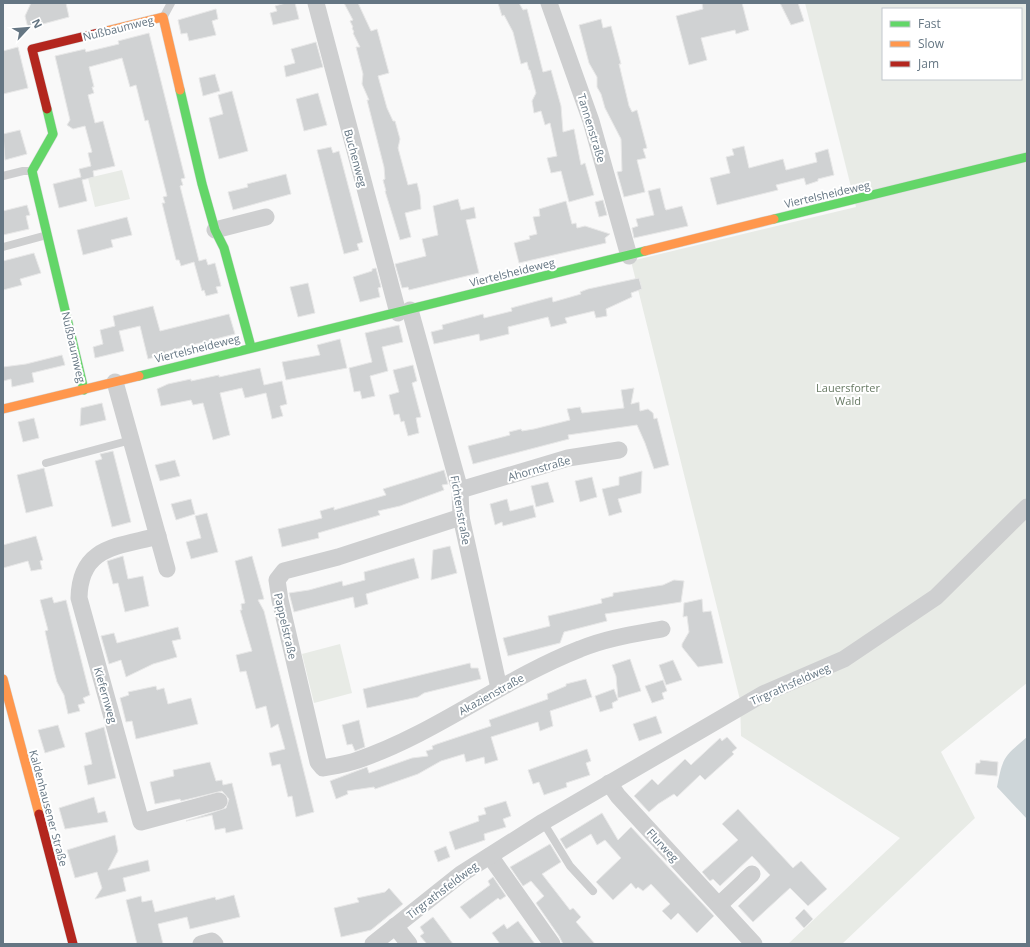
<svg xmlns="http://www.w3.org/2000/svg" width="1030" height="947" font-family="'Open Sans',sans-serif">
	<rect width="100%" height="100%" fill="#f9f9f9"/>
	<!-- green -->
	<g fill="#e8ebe6" fill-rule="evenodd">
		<path d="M805,3H1027V683L941,752L975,818L842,944H788L900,838L741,736L740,700L631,261L856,207ZM883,9H1021V79H883Z"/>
		<polygon points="122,170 130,199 95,207 88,178"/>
		<polygon points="340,644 352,693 314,703 302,654"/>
	</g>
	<!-- water -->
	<path fill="#ced6d9" d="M1027,737V819L997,787C1003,756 1004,757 1027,737Z"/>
	<!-- building -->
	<g fill="#d0d2d3" stroke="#e8e8e8">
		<polygon points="31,3 66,3 69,17 28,28 25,16"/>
		<polygon points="286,3 295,3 299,19 273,25 270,13 277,11 275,6"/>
		<polygon points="344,3 358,3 371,31 377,29 389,73 378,76 387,108 393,121 395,121 400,139 398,148 408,185 417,183 420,195 421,209 405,213 411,237 400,240 385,191 386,191 383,180 385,179 384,167 367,100 369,100 362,84 363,74 356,47 360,47 353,33 354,32 352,28 353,27 350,21 353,20"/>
		<polygon points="498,3 519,3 523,10 527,9 543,72 551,70 561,106 563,132 574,129 581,165 585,163 594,195 569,202 561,171 551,173 547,158 557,156 550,123 545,125 541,111 534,113 532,101 536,93 530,70 529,70 527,62 521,64 513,32 504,15 502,16"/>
		<polygon points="702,3 742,3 749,30 736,34 735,30 701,38 707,60 689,65 676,16 703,9"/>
		<polygon points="780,3 798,3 804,21 791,25"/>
		<polygon points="216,9 218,19 212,21 216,35 189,41 187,33 181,34 178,20"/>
		<polygon points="601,19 603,28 611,26 621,64 619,64 629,106 632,112 637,110 647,148 643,149 646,158 637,160 645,192 624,197 617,172 622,171 621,139 605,108 601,94 597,87 597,77 589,63 579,25"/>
		<polygon points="149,33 185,178 181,179 183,185 180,186 199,261 206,259 208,265 215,263 221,286 216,287 218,293 206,296 204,290 202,291 194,262 181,266 179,260 176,260 162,203 165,203 163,197 167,196 148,120 145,121 136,85 130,87 122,58 89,67 94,87 92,87 94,93 88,95 95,123 103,121 115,166 93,171 94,177 82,180 87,201 59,208 53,184 81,177 79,169 91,166 88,153 92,152 85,126 73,129 67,125 70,120 55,56 85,49 86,52 119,44 118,41"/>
		<polygon points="316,42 323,67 286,77 284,66 295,63 291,49"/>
		<polygon points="18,47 28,88 3,94 3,51"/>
		<polygon points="215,74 220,91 203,96 199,78"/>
		<polygon points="232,91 248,151 219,159 209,118 223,114 218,95"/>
		<polygon points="318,93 327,125 304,131 296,99"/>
		<polygon points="20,130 27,154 5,160 3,134"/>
		<polygon points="744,146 749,168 783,159 786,170 817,162 815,153 828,149 834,175 818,179 818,181 806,185 804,178 776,185 778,190 717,205 710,178 730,173 726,157 734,155 732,149"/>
		<polygon points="331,147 333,153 339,151 363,242 357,244 359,250 344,254 317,150"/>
		<polygon points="286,174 291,194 233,210 228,192 248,187 247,184"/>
		<polygon points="660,188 665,208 666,210 682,206 688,226 634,238 632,228 638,226 636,219 654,215 648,191"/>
		<polygon points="458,199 461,210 474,207 476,218 466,220 479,273 409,290 408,287 402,288 395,264 426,256 422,239 438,235 433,206"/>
		<polygon points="603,200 607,215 599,217 595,202"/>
		<polygon points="566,201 572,224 576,223 577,228 585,226 610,234 605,238 606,243 519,263 514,243 530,239 529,236 537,234 533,217 540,216 539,209"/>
		<polygon points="27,205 30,215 26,216 29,229 3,235 3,211"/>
		<polygon points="127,217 132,235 111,240 113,247 83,255 77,230"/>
		<polygon points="34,253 41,273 20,279 22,285 3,290 3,261"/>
		<polygon points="376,268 381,287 378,288 380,297 360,302 353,277 372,271 372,269"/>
		<polygon points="639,278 642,289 631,293 632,297 606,309 607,316 596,318 594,311 565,318 567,323 551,327 548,317 508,327 509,334 480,341 479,334 434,344 431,332 443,329 442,325 483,314 484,318 512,311 511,308 552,297 553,302 581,294 580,292 588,289"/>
		<polygon points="308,283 315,313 298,317 290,287"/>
		<polygon points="153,306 160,331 229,314 235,334 165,352 166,354 148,359 140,326 119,331 124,351 95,358 93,347 103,344 100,330 115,326 113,316"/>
		<polygon points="399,325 403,342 382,347 388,371 370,376 375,396 362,399 360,391 354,392 349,368 372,362 365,333"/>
		<polygon points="340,339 347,368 286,380 282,362 320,355 317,345"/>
		<polygon points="62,355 65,365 32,373 34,382 12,387 11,379 3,381 3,367 26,364"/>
		<polygon points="413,365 417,381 412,383 421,417 416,418 419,433 408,436 404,421 401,422 399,414 394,415 389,395 399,392 393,370"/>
		<polygon points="260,368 264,385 282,381 287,404 280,406 283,416 272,419 266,393 245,398 242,388 220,393 230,435 213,440 203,403 193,405 191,400 161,406 157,389 168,384 191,379 191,381 219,375 219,377"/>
		<polygon points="634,388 631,404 639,402 640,411 648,409 653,413 654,419 657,418 669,465 654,469 645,443 637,425 568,435 569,439 473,464 468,446 510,435 509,432 521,429 522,431 534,429 570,420 567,409 580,407 582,413 624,408 621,390"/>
		<polygon points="102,403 106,420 80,426 81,408"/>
		<polygon points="34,418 39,438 23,442 18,422"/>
		<polygon points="113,451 131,522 112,527 95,461 102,459 100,454"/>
		<polygon points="175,460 180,476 160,481 155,465"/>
		<polygon points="44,468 53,506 26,513 17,475"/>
		<polygon points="444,470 448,484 442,485 444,490 400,506 378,511 380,515 318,533 319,538 282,547 278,529 322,518 320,511 334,507 334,510 386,495 383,489"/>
		<polygon points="642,471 641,493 618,499 622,512 609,516 602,489 619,485 619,477"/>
		<polygon points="592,477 597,497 580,502 575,481"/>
		<polygon points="548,482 554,502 536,507 531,486"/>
		<polygon points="191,499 195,514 176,520 171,504"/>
		<polygon points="507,499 510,511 533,505 536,517 503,526 502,522 495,525 490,504"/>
		<polygon points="207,513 218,552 191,559 186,542 201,538 195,516"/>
		<polygon points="36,536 43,560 40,561 42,569 31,571 28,561 3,568 3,545"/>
		<polygon points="450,546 457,573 431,580 433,550"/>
		<polygon points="123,556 128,579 143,576 149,606 125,612 118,583 113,584 107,561"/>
		<polygon points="252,556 264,599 258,600 264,611 314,812 296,817 292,796 288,797 280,764 272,766 269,753 285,749 278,724 271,728 266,706 256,709 246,671 240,672 236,655 252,651 240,610 242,610 241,604 245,603 235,561"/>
		<polygon points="414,558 419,578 366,594 368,604 355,608 353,597 294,612 289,593 309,590 342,581 343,586 365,580 364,572"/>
		<polygon points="674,580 684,581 681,602 605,614 607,621 564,632 560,643 508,656 503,638 550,626 548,616 602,603 601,599 613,596 613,593 663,585"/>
		<polygon points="52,597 54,603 66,600 90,695 83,698 85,703 78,705 80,711 68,714 64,695 57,682 54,671 45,631 48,630 40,600"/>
		<polygon points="702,599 703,612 711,611 723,663 698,667 682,647 682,644 689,632 687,616 683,617 684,603"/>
		<polygon points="178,627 181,639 172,641 177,657 153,664 126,677 121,660 109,664 101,636 114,633 117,643"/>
		<polygon points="630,659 641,691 618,698 616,676 612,665"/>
		<polygon points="673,660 682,680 666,685 659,665"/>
		<polygon points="470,663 471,668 478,668 481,679 424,693 418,697 367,708 363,689"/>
		<polygon points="586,679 592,697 550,711 553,726 540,731 538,722 491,737 498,760 485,764 484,757 466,762 464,754 441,761 418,774 375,789 374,787 347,791 348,794 336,799 330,781 367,767 369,773 412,758 428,756 426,751 433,749 432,746 437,744 491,726 489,720 548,699 547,694 566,686 566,684"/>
		<polygon points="663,680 667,691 662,693 664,699 652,703 645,686"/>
		<polygon points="156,686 157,690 164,688 168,704 191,698 198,724 136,739 132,721 126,722 120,698 129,695 128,692"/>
		<polygon points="614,689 618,700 612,703 613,708 600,712 595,696"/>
		<polygon points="656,716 662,733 639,741 633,724"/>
		<polygon points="359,720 365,747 355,751 352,744 347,745 342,725"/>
		<polygon points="58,725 65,747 45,753 38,730"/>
		<polygon points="104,727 116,778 88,785 84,766 92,764 85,733"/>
		<polygon points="727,737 737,748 732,752 734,754 705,780 700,775 677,797 674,794 658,804 649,812 634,796 652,779 658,785 685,759 691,765 720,738 722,741"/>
		<polygon points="587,749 591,761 586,763 590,775 566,783 567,787 544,795 539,782 533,784 528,770"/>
		<polygon points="980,760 998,762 997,776 975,774 976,763 980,763"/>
		<polygon points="210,762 216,781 222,780 223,785 232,783 243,829 226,833 225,828 215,830 212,815 186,821 226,808 229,799 222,791 181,801 180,799 155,804 150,782 174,776 173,770"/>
		<polygon points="94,797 98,813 105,811 108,822 65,829 59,808"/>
		<polygon points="506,801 511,816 503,819 506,827 484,834 485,840 455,850 449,832 479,821 478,816 486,814 484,808"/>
		<polygon points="738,809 793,868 801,861 827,889 808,906 790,888 753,922 738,906 770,875 752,856 720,886 713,879 710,881 702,872 738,840 722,824"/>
		<polygon points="602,813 618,840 631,827 714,916 697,933 678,913 671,920 662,911 670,904 651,884 643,891 638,887 636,889 631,883 613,900 596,882 621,858 605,840 597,845 591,834 566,849 560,839"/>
		<polygon points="115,835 118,851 108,870 148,860 150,871 123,878 126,891 95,899 102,888 97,872 75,878 67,850"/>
		<polygon points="550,844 561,862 542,874 570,910 573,908 581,917 576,922 595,944 563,944 559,936 536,903 544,896 531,881 523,886 510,867"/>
		<polygon points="446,846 450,857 438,862 434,851"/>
		<polygon points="493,877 506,896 500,900 498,898 470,919 460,907 490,885 488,881"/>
		<polygon points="389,888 403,904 371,930 341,937 334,908 359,902 357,898 385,892"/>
		<polygon points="234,895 240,917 190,929 187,917 158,924 163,944 137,944 126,900 141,896 142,902 152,900 155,912 215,897 216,900"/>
		<polygon points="804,909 813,919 804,928 795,918"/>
		<polygon points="433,917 445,933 453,944 427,944 420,936 424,933 420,927"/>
		<polygon points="518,921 535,944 500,944 492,933 504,924 507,929"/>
	</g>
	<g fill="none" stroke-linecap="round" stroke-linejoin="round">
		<!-- fast casing -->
		<g stroke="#d5d6d7" stroke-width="10">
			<g id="fast">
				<polyline points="180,90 202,184 215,230 224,248 251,347"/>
				<polyline points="47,109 53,134 32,171 84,390"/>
				<polyline points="774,219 1027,157"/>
				<polyline points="139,376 645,251"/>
			</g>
		</g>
		<!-- slow casing -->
		<g stroke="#d5d6d7" stroke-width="10">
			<g id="slow">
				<polyline points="106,31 163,17 180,90"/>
				<polyline points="645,251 774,219"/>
				<polyline points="3,409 139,376"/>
				<polyline points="3,679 39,814"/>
			</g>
		</g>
		<!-- jam casing -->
		<g stroke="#d5d6d7" stroke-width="10">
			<g id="jam">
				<polyline points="47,109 32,49 106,31"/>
				<polyline points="39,814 73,944"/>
			</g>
		</g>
		<!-- lane -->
		<g stroke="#cecfd0" stroke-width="8">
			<polyline points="164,16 171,3"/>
			<polyline points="3,176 23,171 32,171"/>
			<polyline points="3,247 47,235"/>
			<polyline points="46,463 131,440"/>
			<polyline points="543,822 570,866 593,891"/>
		</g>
		<!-- street -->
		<g stroke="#cecfd0" stroke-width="17">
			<polyline points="316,3 398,313"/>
			<polyline points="549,3 591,121 629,256"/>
			<polyline points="215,230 266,217"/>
			<polyline points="410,310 460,490 461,517 499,688"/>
			<polyline points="115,382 167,569"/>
			<polyline points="460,490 568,458 619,450"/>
			<path d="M461,517L338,557L284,571L277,580L280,600L318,762L323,768C334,766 347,764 358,760C437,733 503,679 580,649C606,638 635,634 662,629"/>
			<path d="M158,536C117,547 80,546 79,598L141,822L219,801"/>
			<polyline points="609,783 618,796 754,944"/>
			<polyline points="490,856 552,944"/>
			<polyline points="719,905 752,874"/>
			<polyline points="395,926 409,944"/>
			<polyline points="201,944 212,941 215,944"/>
			<polyline points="373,944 461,874 543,822 763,694 844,659 936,597 1027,507"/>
		</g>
		<!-- fast -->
		<use href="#fast" stroke="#63d668" stroke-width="9"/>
		<!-- slow -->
		<use href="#slow" stroke="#ff974d" stroke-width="9"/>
		<!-- jam -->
		<use href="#jam" stroke="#b3261e" stroke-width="9"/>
	</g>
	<g text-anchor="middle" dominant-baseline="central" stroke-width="4" stroke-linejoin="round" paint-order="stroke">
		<!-- street labels -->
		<g font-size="11" fill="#657683" stroke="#fff">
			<text transform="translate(118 28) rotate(-14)">Nußbaumweg</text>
			<text transform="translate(592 128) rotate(73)">Tannenstraße</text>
			<text transform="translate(356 158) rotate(75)">Buchenweg</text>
			<text transform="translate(827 194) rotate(-13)">Viertelsheideweg</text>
			<text transform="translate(512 272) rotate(-14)">Viertelsheideweg</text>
			<text transform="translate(74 347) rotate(77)">Nußbaumweg</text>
			<text transform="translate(197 348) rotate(-14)">Viertelsheideweg</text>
			<text transform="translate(539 468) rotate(-16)">Ahornstraße</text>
			<text transform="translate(461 510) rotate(80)">Fichtenstraße</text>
			<text transform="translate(286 626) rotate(77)">Pappelstraße</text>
			<text transform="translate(790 684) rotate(-24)">Tirgrathsfeldweg</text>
			<text transform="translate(491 694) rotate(-29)">Akazienstraße</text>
			<text transform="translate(106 695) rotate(74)">Kiefernweg</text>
			<text transform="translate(49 808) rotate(75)">Kaldenhausener Straße</text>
			<text transform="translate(663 845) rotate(47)">Flurweg</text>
			<text transform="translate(442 890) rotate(-37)">Tirgrathsfeldweg</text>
		</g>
		<!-- park labels -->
		<g font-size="11" fill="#687a64" stroke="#fff">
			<text x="848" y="387">Lauersforter<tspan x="848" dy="13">Wald</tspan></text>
		</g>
	</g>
	<!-- border -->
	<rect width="1030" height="947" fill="none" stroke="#657683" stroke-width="8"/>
	<!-- legend -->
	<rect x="882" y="8" width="140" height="72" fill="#ffffff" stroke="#c1c8cd"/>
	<rect x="890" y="21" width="20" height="6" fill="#63d668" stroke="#c1c8cd"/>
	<text x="918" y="28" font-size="12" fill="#657683">Fast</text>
	<rect x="890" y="41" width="20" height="6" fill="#ff974d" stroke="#c1c8cd"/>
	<text x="918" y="48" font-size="12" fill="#657683">Slow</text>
	<rect x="890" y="61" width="20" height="6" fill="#b3261e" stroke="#c1c8cd"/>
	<text x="918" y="68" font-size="12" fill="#657683">Jam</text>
	<!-- north arrow -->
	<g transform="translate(28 28) rotate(64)" stroke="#ffffff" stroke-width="3" paint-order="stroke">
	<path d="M0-3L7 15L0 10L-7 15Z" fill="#657683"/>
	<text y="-6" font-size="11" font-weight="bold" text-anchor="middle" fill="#657683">N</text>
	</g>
</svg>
